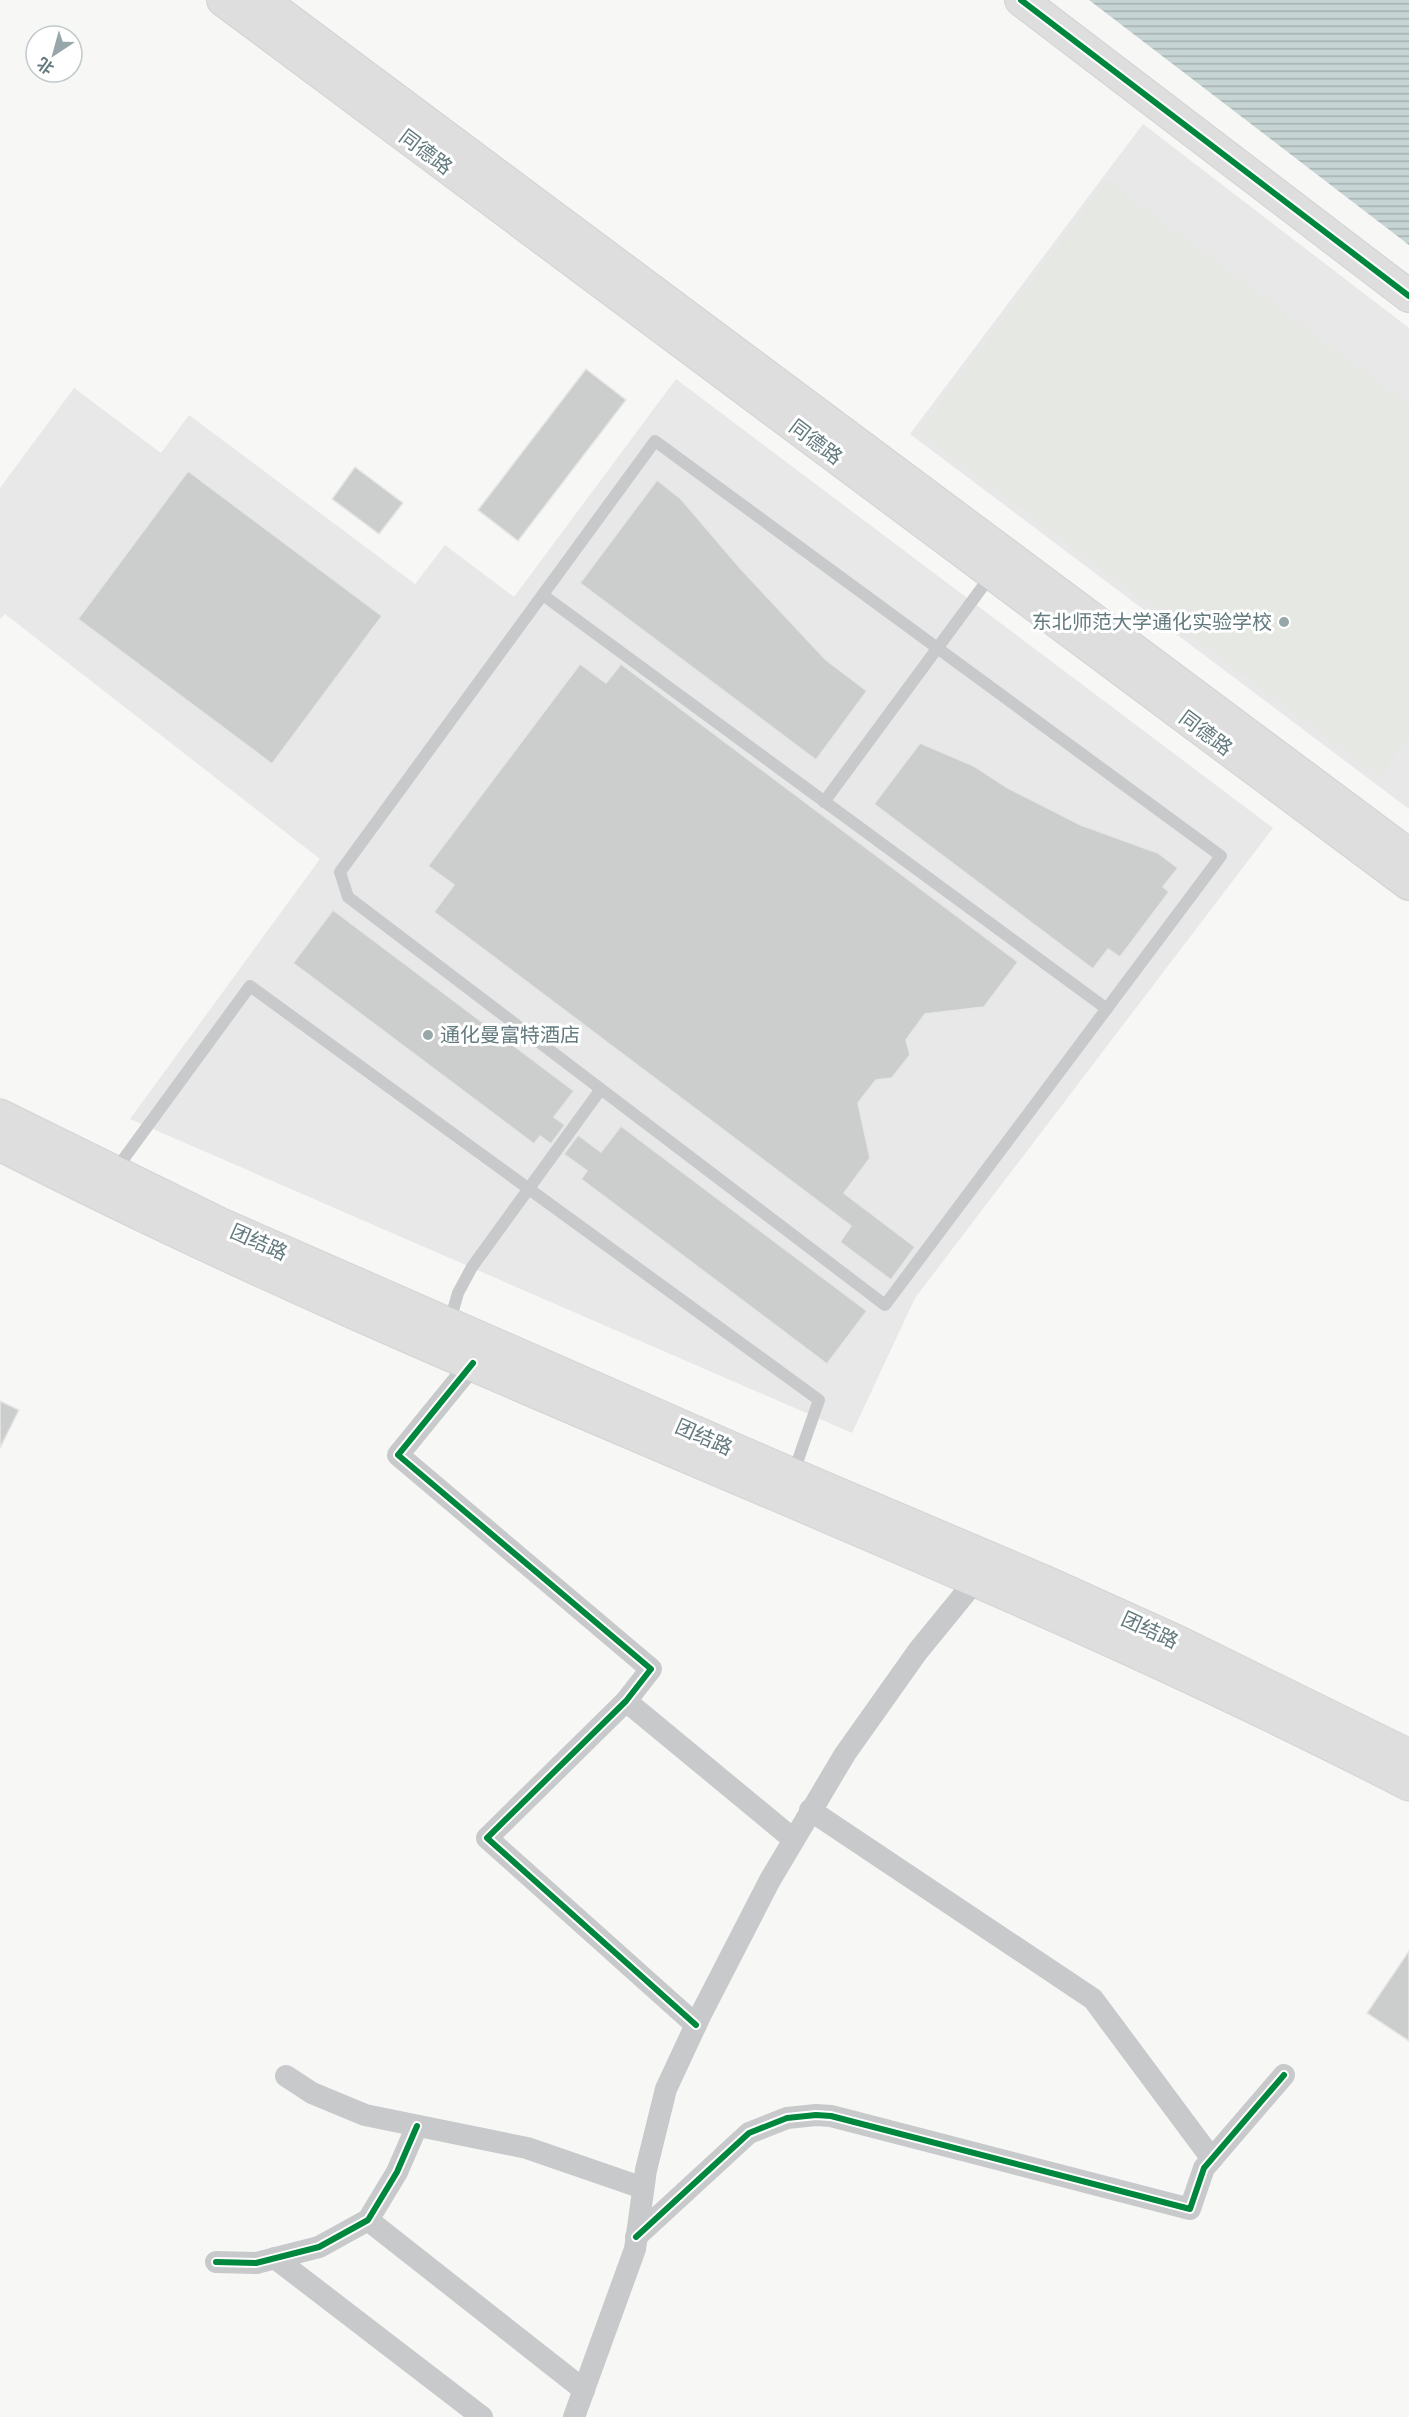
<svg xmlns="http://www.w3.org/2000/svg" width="1409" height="2417" font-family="'DM Sans','Noto Sans SC',sans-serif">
	<defs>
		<pattern id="water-rules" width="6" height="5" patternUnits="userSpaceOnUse" patternTransform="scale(1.5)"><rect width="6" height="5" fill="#c7d4d4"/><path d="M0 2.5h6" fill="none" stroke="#a5b1b1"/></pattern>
	</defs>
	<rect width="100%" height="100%" fill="#f7f7f6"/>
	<!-- built -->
	<g fill="#e7e8e7">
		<polygon points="1143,124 1409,328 1409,809 910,434"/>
		<polygon points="676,379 1273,828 915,1298 852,1433 130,1119 320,859 5,614 0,619 0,488 74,388 161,453 189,415 415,584 445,545 514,597"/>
	</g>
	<!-- park -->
	<polygon fill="#e6e8e3" points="1107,180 1409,406 1409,736 1379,776 919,432"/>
	<!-- water -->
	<polygon fill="url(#water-rules)" points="1089,0 1409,0 1409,245"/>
	<!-- building -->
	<g fill="#cccece" stroke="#e6e6e6" stroke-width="1.5">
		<polygon points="586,369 626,400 518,541 478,510"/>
		<polygon points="355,467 403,503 379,534 332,499"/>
		<polygon points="188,471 382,616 272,764 78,619"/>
		<polygon points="657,480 681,499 740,568 826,660 867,691 816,760 580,583"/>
		<polygon points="580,664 606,683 621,664 1018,962 984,1007 925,1014 906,1040 910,1055 892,1078 876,1080 858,1103 870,1158 844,1193 915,1247 891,1280 840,1242 851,1226 434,912 454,885 428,866"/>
		<polygon points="920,743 974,766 1008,788 1081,825 1158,853 1178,868 1163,887 1169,892 1120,957 1108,949 1093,969 874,804"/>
		<polygon points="333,910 574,1091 554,1117 565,1125 551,1144 540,1136 534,1144 293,963"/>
		<polygon points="621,1126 867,1311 827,1364 581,1179 587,1171 564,1154 578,1135 601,1152"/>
		<polygon points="0,1401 19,1410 0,1448"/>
		<polygon points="1409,1951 1409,2041 1367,2013"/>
	</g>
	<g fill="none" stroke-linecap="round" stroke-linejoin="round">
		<!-- secondary casing -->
		<g stroke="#d1d3d3" stroke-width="34">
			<g id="secondary">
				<polyline points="223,0 1409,884"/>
				<polyline points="262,0 1409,855"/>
				<polyline points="1021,0 1409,296"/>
			</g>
		</g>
		<!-- highway casing -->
		<g stroke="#d3d4d3" stroke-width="35">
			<g id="highway">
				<polyline points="0,1116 219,1224 769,1465 1042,1581 1177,1642 1409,1756"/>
				<path d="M0,1144C459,1380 950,1547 1409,1784"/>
			</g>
		</g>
		<!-- lane -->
		<g stroke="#c7c9ca" stroke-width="12">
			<polygon points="655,441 1221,856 885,1305 348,897 340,872"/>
			<polyline points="543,595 1107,1009"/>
			<polyline points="824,802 992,574"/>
			<polyline points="114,1172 250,986 819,1400 793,1474"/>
			<polyline points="449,1324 458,1293 472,1267 601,1089"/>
		</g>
		<!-- street -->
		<g stroke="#c7c9ca" stroke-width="22">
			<polyline points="473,1363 398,1455 651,1669 626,1701 487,1838 696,2025"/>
			<polyline points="626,1701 793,1839"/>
			<polyline points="810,1810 1093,1999 1212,2159"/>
			<polyline points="286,2076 312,2093 365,2115 527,2148 643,2188"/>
			<polyline points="368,2220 584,2390"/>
			<polyline points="636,2237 749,2133 787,2118 816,2115 831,2116 1190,2209 1204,2168 1284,2075"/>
			<polyline points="275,2258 482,2417"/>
			<polyline points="216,2262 256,2263 319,2247 368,2220 397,2172 417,2126"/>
			<polyline points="574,2417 635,2249 646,2170 666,2089 700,2016 770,1880 845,1754 918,1651 976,1580"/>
		</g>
		<!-- secondary -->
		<use href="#secondary" stroke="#dedede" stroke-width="32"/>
		<!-- highway -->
		<use href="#highway" stroke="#dedede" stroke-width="33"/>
		<!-- cycleway casing -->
		<g stroke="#fff" stroke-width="10">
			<g id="cycleway">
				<polyline points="1021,0 1409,296"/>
				<polyline points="473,1363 398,1455 651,1669 626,1701 487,1838 696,2025"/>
				<polyline points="636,2237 749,2133 787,2118 816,2115 831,2116 1190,2209 1204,2168 1284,2075"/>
				<polyline points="216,2262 256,2263 319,2247 368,2220 397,2172 417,2126"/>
			</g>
		</g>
		<!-- cycleway -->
		<use href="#cycleway" stroke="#00873e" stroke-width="6"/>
	</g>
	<!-- markers -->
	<g fill="#97a6a9" stroke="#fff" stroke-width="2">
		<circle cx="1284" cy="622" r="6"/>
		<circle cx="428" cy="1035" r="6"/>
	</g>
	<g text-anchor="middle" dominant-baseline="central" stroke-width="6" stroke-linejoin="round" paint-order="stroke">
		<!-- street labels -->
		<g font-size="20" fill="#637a7f" stroke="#fff">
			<text transform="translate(426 152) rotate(37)">同德路</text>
			<text transform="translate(816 442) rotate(37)">同德路</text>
			<text transform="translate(1206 733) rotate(37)">同德路</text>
			<text transform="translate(259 1242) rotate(24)">团结路</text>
			<text transform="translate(704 1437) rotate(24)">团结路</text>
			<text transform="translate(1150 1630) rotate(25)">团结路</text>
		</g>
		<!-- poi labels -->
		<g font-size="20" fill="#637a7f" stroke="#fff" text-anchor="end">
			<text x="1272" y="622">东北师范大学通化实验学校</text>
			<text x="440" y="1035" text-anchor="start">通化曼富特酒店</text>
		</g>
	</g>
	<!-- north arrow -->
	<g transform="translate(54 54) rotate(216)"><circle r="28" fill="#ffffff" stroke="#c1cacc" stroke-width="1.5"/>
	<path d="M0-4.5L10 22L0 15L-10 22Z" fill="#97a6a9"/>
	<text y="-9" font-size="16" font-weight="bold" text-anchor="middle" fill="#637a7f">北</text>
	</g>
</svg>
